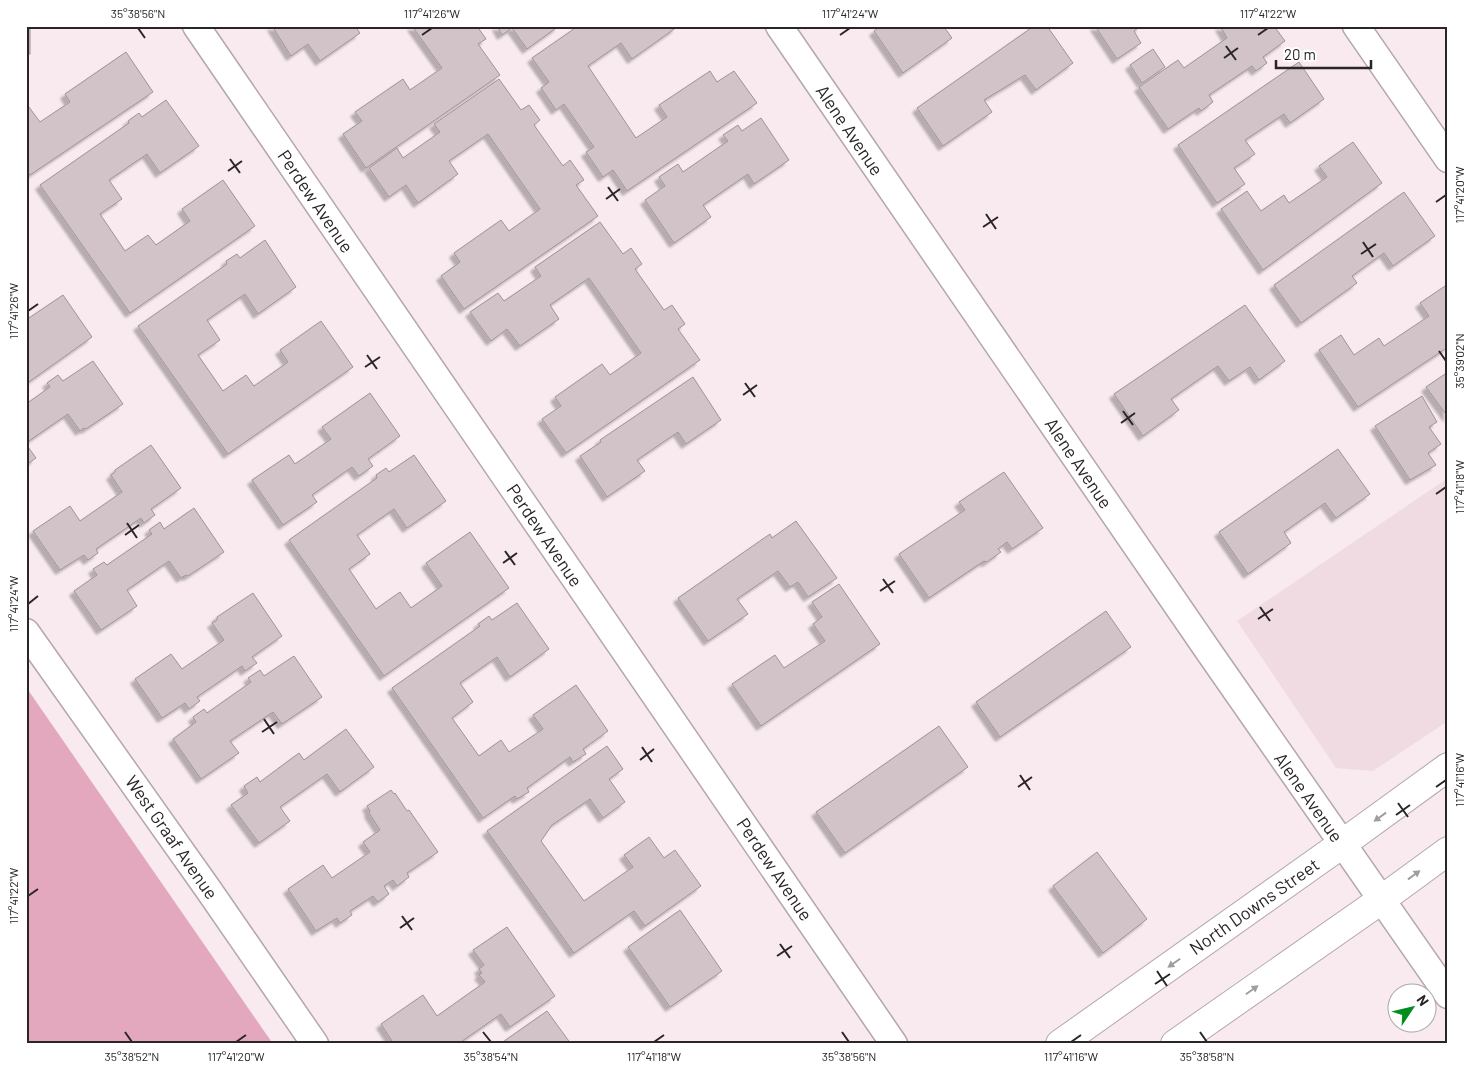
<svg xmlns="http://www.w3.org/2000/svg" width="1474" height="1070" font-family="Barlow,sans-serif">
	<defs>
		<filter id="shadow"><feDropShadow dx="-4.5" dy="4.5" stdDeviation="1" flood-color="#0004"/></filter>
	</defs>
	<rect width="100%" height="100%" fill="#f8eaef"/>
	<!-- built -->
	<polygon fill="#f1dbe3" points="1448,478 1448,721 1373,771 1336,768 1237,621"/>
	<!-- green -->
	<polygon fill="#e3a8be" points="26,687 273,1044 26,1044"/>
	<!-- building -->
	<g fill="#d1c3c8" stroke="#a09398" filter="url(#shadow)">
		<rect x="26" y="26" width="4" height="28"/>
		<polygon points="272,26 355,26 360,33 320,61 308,44 291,56"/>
		<polygon points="412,26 477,26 486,39 478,44 500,75 366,168 343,134 362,121 355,112 403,79 410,90 442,68"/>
		<polygon points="497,26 559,26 527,49 512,28 502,35"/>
		<polygon points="578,26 677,27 632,59 621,43 588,66 636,138 667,117 659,105 710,71 717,82 734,71 757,103 627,191 613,170 603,177 586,152 594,147 564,104 556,110 541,88 549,82 532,58"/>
		<polygon points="881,26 945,26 944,27 952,38 903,73 874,31"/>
		<polygon points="1034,26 1047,26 1073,63 1036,90 1025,75 984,100 992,112 943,146 917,108"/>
		<polygon points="1095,26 1141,26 1134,31 1141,43 1117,59"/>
		<polygon points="1274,26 1285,41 1263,57 1267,63 1256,71 1252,66 1209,95 1213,102 1201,111 1199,108 1168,129 1139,87 1178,60 1184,68 1227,38 1220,26"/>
		<polygon points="1153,49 1165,67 1142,83 1130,65"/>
		<polygon points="126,52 153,92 30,175 26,169 26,103 40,122 70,102 65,94"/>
		<polygon points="1299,62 1324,99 1290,123 1284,114 1245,140 1255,154 1234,168 1245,184 1217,203 1178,145"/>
		<polygon points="499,79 521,110 529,105 540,120 534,125 563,166 570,160 584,180 576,185 598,216 464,309 441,276 460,262 454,253 501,220 509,231 540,209 488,134 449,161 458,174 418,203 406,185 389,197 369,168 397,148 403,158 440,132 434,124"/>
		<polygon points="166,100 199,146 160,173 147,154 109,180 122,199 100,214 125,251 148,235 156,245 190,221 182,209 223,180 255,226 130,313 40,185 129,123 128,121 139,113 142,117"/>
		<polygon points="761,118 789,160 754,184 748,174 703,205 711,217 674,243 645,200 665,186 659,177 678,164 683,172 728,141 723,135 738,125 742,131"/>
		<polygon points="1353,142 1382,183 1263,270 1221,209 1247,191 1261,211 1284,195 1289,203 1327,177 1319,166"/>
		<polygon points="1404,192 1435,236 1393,266 1384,253 1352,276 1357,283 1301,323 1274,285"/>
		<polygon points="600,222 623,254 631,248 642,264 635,269 664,310 672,305 685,324 678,329 700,360 566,453 542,419 561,406 555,397 602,364 610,375 641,353 589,278 550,305 559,319 520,346 507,329 491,341 470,312 498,293 504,301 541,276 535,267"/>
		<polygon points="265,240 296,287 258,314 245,294 207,320 220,340 198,355 223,391 246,375 254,386 288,362 280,350 321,321 353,367 228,454 138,326 227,264 226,261 237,254 240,258"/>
		<polygon points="1448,284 1448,347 1358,407 1319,350 1341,335 1354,355 1379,338 1384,346 1429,316 1420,303"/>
		<polygon points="63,295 92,337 26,384 26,320"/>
		<polygon points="1245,305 1285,361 1259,380 1250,367 1229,381 1218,366 1171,399 1179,410 1143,436 1114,394"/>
		<polygon points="93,361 123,404 86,429 84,428 80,431 68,414 26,443 26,404 50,387 47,383 58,375 63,381"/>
		<polygon points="1448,372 1448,417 1426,387"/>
		<polygon points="693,377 721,420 686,444 678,432 637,460 645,471 607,497 580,456 601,442 600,440"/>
		<polygon points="370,393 400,436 368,459 373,466 359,476 352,467 312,495 317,502 283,525 252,480 289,455 295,464 331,439 322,427"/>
		<polygon points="1422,396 1437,422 1429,427 1441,444 1428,453 1436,465 1410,480 1375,426"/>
		<polygon points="26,444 36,458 26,465"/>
		<polygon points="151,445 181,488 151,509 155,515 144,523 141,518 96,549 98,553 88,560 84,555 60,570 33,531 70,506 80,521 122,492 111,475 115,472 115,470"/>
		<polygon points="1338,449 1370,494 1336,518 1325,503 1284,532 1291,543 1248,574 1219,532"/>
		<polygon points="414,455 446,501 407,528 394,509 357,535 370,554 349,569 376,609 400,592 411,608 442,586 426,563 470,532 509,588 384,676 289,540 377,478 376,475 386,468 389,472"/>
		<polygon points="1004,472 1043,528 1012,549 1007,542 998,549 1001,552 987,562 984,561 929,598 899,554 965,510 959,502"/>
		<polygon points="194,508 224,552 188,576 186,575 181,578 169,561 127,590 137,606 101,630 74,591 97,575 93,569 104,562 107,565 152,534 149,530 160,522 164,529"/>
		<polygon points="796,521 837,578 808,597 798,582 790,587 778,571 737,599 748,614 708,641 678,598 770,534 772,538"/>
		<polygon points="839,584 880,644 761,726 732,684 775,655 784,668 825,641 813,624 822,617 812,602"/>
		<polygon points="253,593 282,636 252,657 257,663 245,671 242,666 197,697 200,701 189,709 185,703 162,718 135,679 171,654 182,669 224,640 212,623 217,620 217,617"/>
		<polygon points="517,603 549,649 510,677 497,657 460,683 473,702 452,718 479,756 501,740 509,752 543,729 533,715 576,685 608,731 583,749 586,754 573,762 570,757 527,788 529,792 517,799 515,796 483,818 392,688 480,626 478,624 489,616 492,620"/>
		<polygon points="1106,611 1131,647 1000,737 976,702"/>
		<polygon points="294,656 322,697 282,724 273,712 230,741 239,753 201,779 173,739 196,722 193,717 204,709 207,713 251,682 248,678 260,670 264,676"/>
		<polygon points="939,726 968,767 845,853 816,812"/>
		<polygon points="346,729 374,767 340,792 327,774 280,807 290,821 259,843 231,805 248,793 244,786 257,777 260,782 299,753 304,760"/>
		<polygon points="607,746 623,769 609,779 625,802 603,818 590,799 552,825 541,841 584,901 633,867 624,855 649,837 664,858 675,850 701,886 645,926 634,911 574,953 487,831"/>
		<polygon points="391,790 394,794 395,793 407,811 409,810 438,852 407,873 409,877 397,886 393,880 384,886 389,894 378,902 373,896 350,911 352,915 340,923 337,918 316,931 288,889 323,865 332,878 370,852 363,842 380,830 369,813 370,811 367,806"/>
		<polygon points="1097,852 1147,919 1103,953 1053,886"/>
		<polygon points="680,910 722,971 670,1007 628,947"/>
		<polygon points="507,927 555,996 510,1027 501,1014 458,1044 394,1044 381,1024 423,995 437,1016 485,982 479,975 482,973 479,969 484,965 473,950"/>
		<polygon points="547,1011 571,1044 500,1044"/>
	</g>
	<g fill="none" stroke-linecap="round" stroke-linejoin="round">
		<!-- minor casing -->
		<g stroke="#b4a7ac" stroke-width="29">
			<g id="minor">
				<polyline points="196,26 894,1044"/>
				<polyline points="779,26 1209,652 1448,995"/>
				<polyline points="1356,26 1448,159"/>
				<polyline points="26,632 208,889 315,1044"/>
			</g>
		</g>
		<!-- tertiary casing -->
		<g stroke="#b4a7ac" stroke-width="30">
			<g id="tertiary">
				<polyline points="1060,1044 1342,844 1448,767"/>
				<polyline points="1175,1044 1381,900 1448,851"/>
			</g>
		</g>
		<!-- minor -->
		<use href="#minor" stroke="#fff" stroke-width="26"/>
		<!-- tertiary -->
		<use href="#tertiary" stroke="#fff" stroke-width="28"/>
	</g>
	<!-- one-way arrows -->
	<defs><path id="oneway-solid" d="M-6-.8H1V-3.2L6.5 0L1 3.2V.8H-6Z" transform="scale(1.25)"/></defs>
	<g fill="#9f9d9e">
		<use href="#oneway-solid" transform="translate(1380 817) rotate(144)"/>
		<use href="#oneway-solid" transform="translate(1414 875) rotate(-36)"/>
		<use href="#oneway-solid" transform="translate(1174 963) rotate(145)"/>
		<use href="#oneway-solid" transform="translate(1252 990) rotate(-35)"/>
	</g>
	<!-- ticks -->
	<path fill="none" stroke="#2a2527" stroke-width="2" d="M138,28L145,38M422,35L432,28M840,35L850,28M1258,35L1268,28M1226,46L1236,60M1224,58L1238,48M230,159L240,173M228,171L242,161M608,187L618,201M606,199L620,189M1436,202L1446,195M986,214L996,229M983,227L998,217M1363,242L1373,257M1361,254L1376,244M28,311L38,304M1439,351L1446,361M367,355L377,369M365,367L380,357M745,383L755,397M743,395L757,385M1123,411L1133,425M1121,423L1135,413M1436,494L1446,487M127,523L137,538M125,535L139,525M505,551L515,565M503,563L517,553M883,579L893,593M880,591L895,581M28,604L38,596M1260,607L1270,621M1258,619L1273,609M264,719L274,734M262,732L277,722M642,747L652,762M640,760L654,749M1020,775L1030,790M1018,787L1032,777M1436,787L1446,780M1398,803L1408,817M1396,815L1410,805M28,896L38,889M402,916L412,930M400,928L414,918M780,944L790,958M777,956L792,946M1157,971L1167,986M1155,984L1170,974M125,1032L132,1042M483,1032L491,1042M842,1032L849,1042M1200,1032L1207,1042M236,1042L246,1035M654,1042L664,1035M1071,1042L1081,1035"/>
	<g text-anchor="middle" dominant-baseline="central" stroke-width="4" stroke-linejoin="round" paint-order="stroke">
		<!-- street labels -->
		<g font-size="18" fill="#2a2527" stroke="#fff">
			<text transform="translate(850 130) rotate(56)">Alene Avenue</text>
			<text transform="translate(316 201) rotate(56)">Perdew Avenue</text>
			<text transform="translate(1079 463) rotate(56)">Alene Avenue</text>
			<text transform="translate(545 535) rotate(56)">Perdew Avenue</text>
			<text transform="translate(1309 797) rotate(55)">Alene Avenue</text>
			<text transform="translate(172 837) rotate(55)">West Graaf Avenue</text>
			<text transform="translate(775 869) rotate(56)">Perdew Avenue</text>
			<text transform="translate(1254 906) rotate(-35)">North Downs Street</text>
		</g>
	</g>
	<!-- border -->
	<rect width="1474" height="1070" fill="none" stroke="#ffffff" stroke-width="55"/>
	<!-- north arrow -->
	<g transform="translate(1412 1008) rotate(55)"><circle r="24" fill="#ffffff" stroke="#aaa8a9"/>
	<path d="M0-4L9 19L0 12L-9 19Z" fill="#028e1e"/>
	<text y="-8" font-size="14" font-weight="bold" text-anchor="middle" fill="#2a2527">N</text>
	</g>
	<!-- scale -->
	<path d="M1276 60v8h95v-8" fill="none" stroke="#2a2527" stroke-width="2.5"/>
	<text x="1284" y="60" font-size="15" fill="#2a2527" stroke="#ffffff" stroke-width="4" paint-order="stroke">20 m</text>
	<rect x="28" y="28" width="1418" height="1014" fill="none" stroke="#2a2527" stroke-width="2"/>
	<g font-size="12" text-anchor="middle" fill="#2a2527">
		<text x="138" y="18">35°38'56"N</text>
		<text x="432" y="18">117°41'26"W</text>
		<text x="850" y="18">117°41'24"W</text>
		<text x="1268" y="18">117°41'22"W</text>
		<text transform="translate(1460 195) rotate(-90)" y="4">117°41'20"W</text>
		<text transform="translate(14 311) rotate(-90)" y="4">117°41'26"W</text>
		<text transform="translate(1460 361) rotate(-90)" y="4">35°39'02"N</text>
		<text transform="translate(1460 487) rotate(-90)" y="4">117°41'18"W</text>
		<text transform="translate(14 604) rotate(-90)" y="4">117°41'24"W</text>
		<text transform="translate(1460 780) rotate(-90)" y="4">117°41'16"W</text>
		<text transform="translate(14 896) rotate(-90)" y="4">117°41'22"W</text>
		<text x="132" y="1061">35°38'52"N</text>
		<text x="236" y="1061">117°41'20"W</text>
		<text x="491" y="1061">35°38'54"N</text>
		<text x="654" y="1061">117°41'18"W</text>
		<text x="849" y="1061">35°38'56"N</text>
		<text x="1071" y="1061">117°41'16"W</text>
		<text x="1207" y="1061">35°38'58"N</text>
	</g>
</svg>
